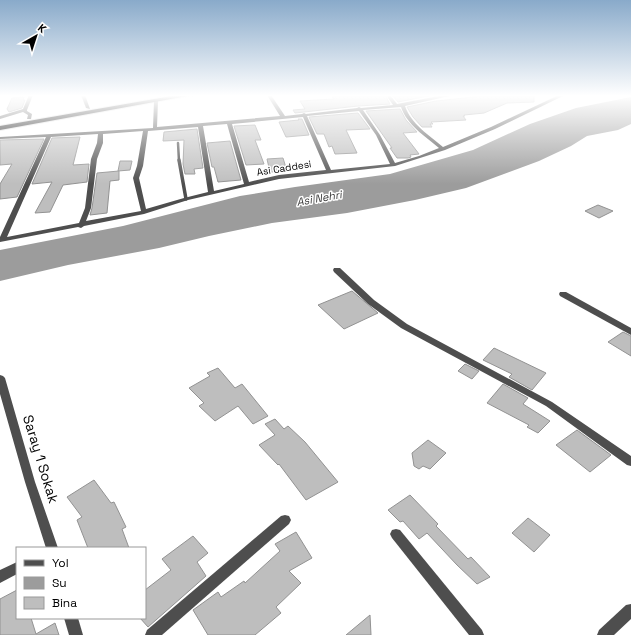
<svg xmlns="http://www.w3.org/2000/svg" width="631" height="635" font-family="'Space Grotesk',sans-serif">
	<rect width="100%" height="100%" fill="#fff"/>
	<!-- water -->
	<polygon fill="#9c9c9c" points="631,97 631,124 618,130 587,136 571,146 539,161 466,188 415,200 347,213 272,223 209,236 159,248 68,265 0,281 0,250 123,226 240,196 295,187 390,174 473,150 530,124 576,108"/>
	<!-- building -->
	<g fill="#bebebe" stroke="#929292">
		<polygon points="331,95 385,95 390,104 358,106 295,113 293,110 305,109 300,101 334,99"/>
		<polygon points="392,95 433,95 398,102"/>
		<polygon points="492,95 534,95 534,102 507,103 484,113 464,115 465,116 463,116 466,120 431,122 433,124 430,124 432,127 422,127 413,117 407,107 436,101"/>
		<polygon points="24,97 23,100 25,100 22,108 9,112 7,109 12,98"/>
		<polygon points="400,109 406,120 417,132 403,133 419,154 410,155 411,157 408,158 397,158 390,148 392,148 366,111"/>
		<polygon points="358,113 370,129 346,130 357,153 335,154 332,146 329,147 324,134 317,134 309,117"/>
		<polygon points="298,119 302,119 309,135 286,137 279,122 299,120"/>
		<polygon points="255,125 261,140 255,140 264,164 246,165 234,126"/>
		<polygon points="197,129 203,168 194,169 195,174 185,174 183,164 184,140 163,141 164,132"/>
		<polygon points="80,137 73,165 89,164 87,182 63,185 50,212 35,213 52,182 32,184 52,138"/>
		<polygon points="44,139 17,197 0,199 0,184 12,164 0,165 0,140"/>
		<polygon points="230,141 241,180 218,182 214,167 212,167 207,143"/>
		<polygon points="283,158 287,171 270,172 267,159"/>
		<polygon points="120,161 132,161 130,170 118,171"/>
		<polygon points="119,171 119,180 110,181 107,213 90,215 92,208 97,173"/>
		<polygon points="598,205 613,211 599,218 585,211"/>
		<polygon points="352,291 378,313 344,329 318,305"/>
		<polygon points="623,332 631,336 631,356 608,342"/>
		<polygon points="494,348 546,373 532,390 509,377 512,374 483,360"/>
		<polygon points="465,364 479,371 472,379 458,371"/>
		<polygon points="218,368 235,388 242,384 268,416 253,424 238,406 215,421 199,406 204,403 189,388 210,376 207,373"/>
		<polygon points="503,384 528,398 523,404 550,421 538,433 527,427 529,425 487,403"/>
		<polygon points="275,419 284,429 288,426 305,442 338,482 306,500 279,464 278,465 259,445 275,435 265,424"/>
		<polygon points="577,430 611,455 590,472 556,445"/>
		<polygon points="428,440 446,453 430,469 423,466 419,469 414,466 412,453"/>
		<polygon points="94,480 111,503 114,502 126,527 122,529 129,548 88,548 77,520 82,517 67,497"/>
		<polygon points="410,495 438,524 436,526 468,559 471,557 490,577 477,584 457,565 427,533 419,539 403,521 400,522 388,510"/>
		<polygon points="528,518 550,535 534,552 512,533"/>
		<polygon points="296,532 312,558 289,571 301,583 276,607 281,613 255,635 208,635 193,610 218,592 221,597 244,581 245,583 280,551 275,544"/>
		<polygon points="193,536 208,553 197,562 206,576 148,627 140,618 145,618 145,590 171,570 162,559"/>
		<polygon points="17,590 17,618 31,618 36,634 55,623 59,635 0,635 0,599"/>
		<polygon points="370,615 371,635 346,635"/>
	</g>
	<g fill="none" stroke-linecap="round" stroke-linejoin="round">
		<!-- highway casing -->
		<g stroke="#dbdbdb" stroke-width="2">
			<polygon id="highway" points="177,95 193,95 0,130 0,126"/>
		</g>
		<!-- lane-far1 -->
		<polyline stroke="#4e4e4e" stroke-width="2.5" points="178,143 179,161"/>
		<!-- lane -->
		<polyline stroke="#4e4e4e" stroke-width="3.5" points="179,160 186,199"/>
		<!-- street -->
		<g fill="#4e4e4e" fill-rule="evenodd">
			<polygon points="29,95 33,95 27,110 27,111 32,114 31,119 27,119 28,115 23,112 0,119 0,116 23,109"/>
			<polygon points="81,95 85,95 90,109 86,108"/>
			<path d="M267,95H271L285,116L302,114L304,113L306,114L357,108L359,107L361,108L393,105L386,95H390L397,104L444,95H454L405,106C411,124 429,135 443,147L491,127L559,95H565L495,129L445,150L395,166L279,179L188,200L144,214L84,226L81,228L78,227L0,242V237L46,137L0,139V137L153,128L154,101L156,100L158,101L157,127L280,116ZM401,107C407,125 425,136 439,148L419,156L395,163L380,135L363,110ZM359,111L376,135L390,164L331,170L307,116ZM303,117L326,170L279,175L249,182L232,124ZM227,124L244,184L214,191L203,126ZM198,127L208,192L184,198L146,209L139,178L143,166L148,131ZM143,131L137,166L133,178L141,211L86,221L91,208L97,159L103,143V134ZM98,134L97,143L91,159L85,208L79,223L7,237L51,137Z"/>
			<polygon points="334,268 340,268 374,300 407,324 552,402 631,456 631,466 627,465 546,406 401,328 368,304 334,272 333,270"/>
			<polygon points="560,292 566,292 631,328 631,335 560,296 559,294"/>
			<polygon points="0,375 3,376 5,378 35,482 58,548 46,548 25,482 0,394"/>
			<polygon points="285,515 289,516 291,520 289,524 162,635 145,635 147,630 281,516"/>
			<polygon points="396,529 400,530 482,630 484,635 469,635 392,538 390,534 392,530"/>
			<polygon points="17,562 17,574 0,583 0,570"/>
			<polygon points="631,604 631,619 614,635 597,635 599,630 626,605"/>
			<polygon points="64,618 78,618 83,635 69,635"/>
		</g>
		<!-- highway -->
		<use href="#highway" fill="#000" fill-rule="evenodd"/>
	</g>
	<!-- sky -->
	<linearGradient id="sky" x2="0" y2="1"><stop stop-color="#89aaca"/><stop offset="0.52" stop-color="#fff"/><stop offset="1" stop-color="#fff" stop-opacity="0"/></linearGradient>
	<rect width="631" height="184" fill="url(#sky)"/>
	<g text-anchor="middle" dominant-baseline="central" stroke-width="3" stroke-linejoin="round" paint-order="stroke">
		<!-- far-street labels -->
		<g font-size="10" fill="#000" stroke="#fff">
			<text transform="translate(284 168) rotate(-9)">Asi Caddesi</text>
		</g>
		<!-- far-water labels -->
		<g font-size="11" font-style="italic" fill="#3d3d3d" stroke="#fff">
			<text transform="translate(319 198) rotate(-10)">Asi Nehri</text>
		</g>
		<!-- near-street labels -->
		<g font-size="14" fill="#000" stroke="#fff">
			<text transform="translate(41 459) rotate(73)">Saray 1 Sokak</text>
		</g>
	</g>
	<!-- legend -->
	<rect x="16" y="547" width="130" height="72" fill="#ffffff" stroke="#999999"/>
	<rect x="24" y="560" width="20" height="6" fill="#4e4e4e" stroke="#999999"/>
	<text x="52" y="567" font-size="12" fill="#000000">Yol</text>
	<rect x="24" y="577" width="20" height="12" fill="#9c9c9c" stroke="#999999"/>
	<text x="52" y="587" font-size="12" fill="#000000">Su</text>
	<rect x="24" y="597" width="20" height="12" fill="#bebebe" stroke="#999999"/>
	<text x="52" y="607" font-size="12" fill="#000000">Bina</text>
	<!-- north arrow -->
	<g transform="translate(36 36) rotate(39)" stroke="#ffffff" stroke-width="3" paint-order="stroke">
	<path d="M0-3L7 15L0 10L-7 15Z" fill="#000000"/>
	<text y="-6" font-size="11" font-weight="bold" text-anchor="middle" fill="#000000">K</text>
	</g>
</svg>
